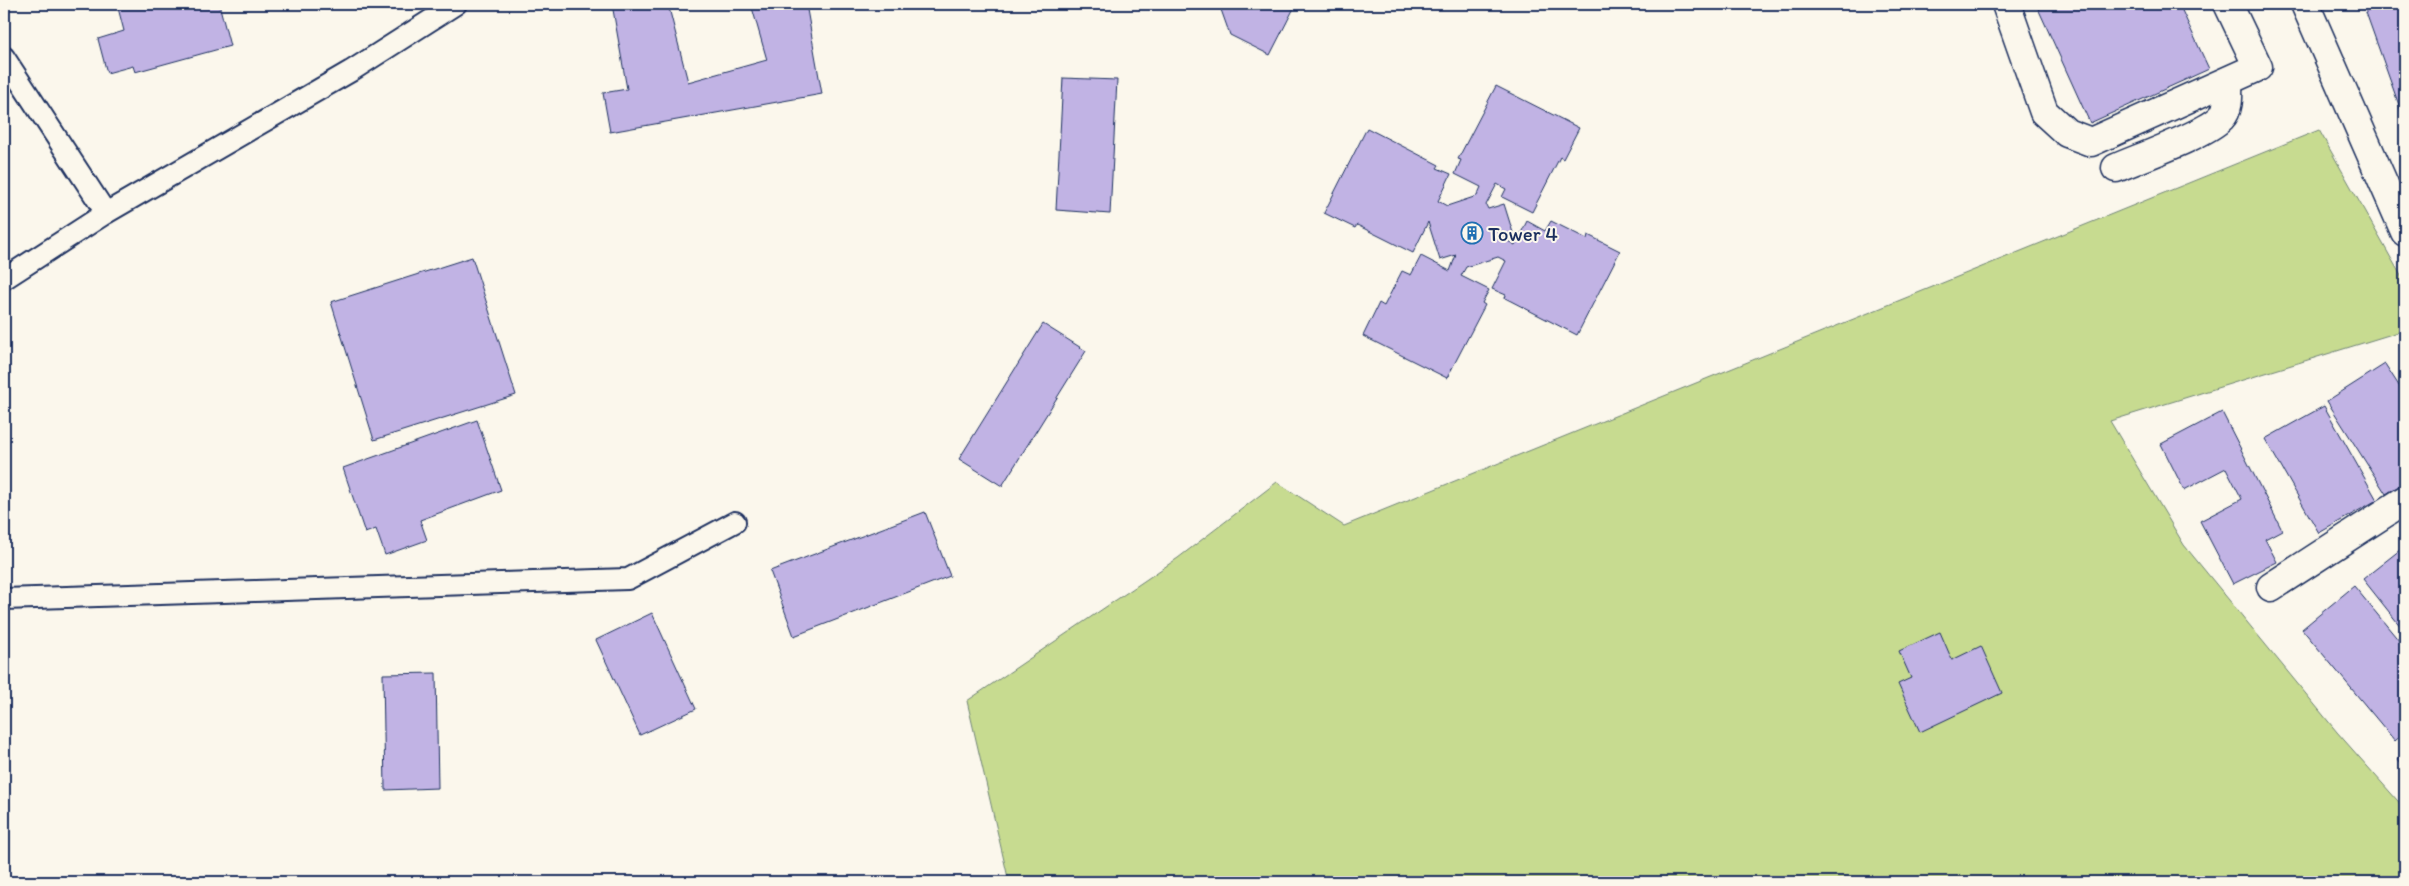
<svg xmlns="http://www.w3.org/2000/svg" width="2409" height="886" font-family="Itim,sans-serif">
	<rect width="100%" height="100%" fill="#fbf7ec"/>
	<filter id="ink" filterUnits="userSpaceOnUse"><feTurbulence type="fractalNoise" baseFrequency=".02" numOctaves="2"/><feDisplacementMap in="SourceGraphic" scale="10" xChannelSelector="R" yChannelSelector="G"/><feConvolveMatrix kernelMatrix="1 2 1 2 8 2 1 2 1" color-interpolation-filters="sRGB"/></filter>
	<g filter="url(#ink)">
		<!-- green -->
		<polygon fill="#c7db90" stroke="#718577" points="2319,130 2405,283 2405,330 2110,421 2184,545 2337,732 2405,809 2405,882 1009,882 967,701 1178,558 1277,482 1344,526"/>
		<!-- building -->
		<g fill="#c1b3e4" stroke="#1b2f5e">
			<polygon points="117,4 219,4 230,46 135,72 133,66 107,73 98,39 124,31"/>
			<polygon points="612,4 668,4 688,82 767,60 751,4 806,4 822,94 610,132 603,93 627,89"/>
			<polygon points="1219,4 1296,4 1270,55 1230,35"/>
			<polygon points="2036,4 2179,4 2209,69 2090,123"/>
			<polygon points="2363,4 2405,4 2405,122"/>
			<polygon points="1063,78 1117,80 1110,214 1056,210"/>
			<polygon points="1496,86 1579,128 1563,159 1560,157 1532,212 1502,197 1506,189 1497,184 1486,205 1488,209 1504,204 1514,236 1504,239 1515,245 1527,221 1545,231 1551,221 1587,239 1588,235 1620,251 1577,335 1505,298 1506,295 1492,289 1506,261 1498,257 1466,267 1461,276 1489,290 1482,303 1485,305 1447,378 1363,336 1379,303 1384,306 1402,271 1411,275 1421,256 1450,271 1456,255 1440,260 1428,222 1413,253 1357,225 1355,228 1324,213 1367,128 1439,165 1437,168 1451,174 1438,201 1447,206 1477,196 1481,187 1455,174 1461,160 1458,159"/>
			<polygon points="472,257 516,395 374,440 331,302"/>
			<polygon points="1043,324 1086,351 1002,486 959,459"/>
			<polygon points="2385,364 2405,395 2405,482 2386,494 2327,401"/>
			<polygon points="2324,406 2377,500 2319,533 2265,439"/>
			<polygon points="2222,412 2282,530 2265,539 2277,562 2233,584 2200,521 2242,499 2226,468 2184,490 2161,444"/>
			<polygon points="477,420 501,490 420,520 427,540 385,555 376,529 365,533 343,468"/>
			<polygon points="925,512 950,576 794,636 770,571"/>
			<polygon points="2405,546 2405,632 2363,579"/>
			<polygon points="2354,586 2405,648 2405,732 2395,741 2302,629"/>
			<polygon points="652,613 696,709 640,735 596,640"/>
			<polygon points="1940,632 1952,660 1981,646 2002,693 1920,732 1898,684 1911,678 1899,651"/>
			<polygon points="436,673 438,788 385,790 383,674"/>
			<polygon points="2405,752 2405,768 2398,759"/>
		</g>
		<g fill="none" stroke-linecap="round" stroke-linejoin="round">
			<!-- lane casing -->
			<g stroke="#1b2f5e" stroke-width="24">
				<g id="lane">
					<polyline points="4,57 106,213"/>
					<polyline points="4,279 106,213 351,71 456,4"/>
					<polyline points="4,599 628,579 735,522"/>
				</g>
			</g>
			<!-- street casing -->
			<g stroke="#1b2f5e" stroke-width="31">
				<g id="street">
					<polyline points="2006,4 2044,112 2067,133 2091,142 2258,67 2228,4"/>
					<polyline points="2305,4 2405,232"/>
					<path d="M2116,168C2139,158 2206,134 2221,118C2230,109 2228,93 2228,81"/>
					<polyline points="2271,587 2405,500"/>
				</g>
			</g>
			<!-- lane -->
			<use href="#lane" stroke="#fbf7ec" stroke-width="20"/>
			<!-- street -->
			<use href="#street" stroke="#fbf7ec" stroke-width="28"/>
		</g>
	</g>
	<!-- icons -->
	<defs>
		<g id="building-ring" transform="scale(1.125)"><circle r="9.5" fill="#fbf7ec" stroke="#1f6fb2" stroke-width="1.5"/><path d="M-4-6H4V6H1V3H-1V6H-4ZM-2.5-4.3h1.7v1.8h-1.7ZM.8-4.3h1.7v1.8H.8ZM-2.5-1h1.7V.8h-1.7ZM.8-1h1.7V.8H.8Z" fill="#1f6fb2"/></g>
	</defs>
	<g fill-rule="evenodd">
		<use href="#building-ring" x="1472" y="233"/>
	</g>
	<g text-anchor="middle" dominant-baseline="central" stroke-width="4" stroke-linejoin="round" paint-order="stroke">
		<!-- poi labels -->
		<g font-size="21" fill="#1b2f5e" stroke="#fbf7ec" text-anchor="start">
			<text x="1488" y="233">Tower 4</text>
		</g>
	</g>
	<!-- margin -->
	<rect width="2409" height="886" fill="none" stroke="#fbf7ec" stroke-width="20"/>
	<rect x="10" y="10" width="2389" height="866" fill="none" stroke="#1b2f5e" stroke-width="2" filter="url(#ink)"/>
</svg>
